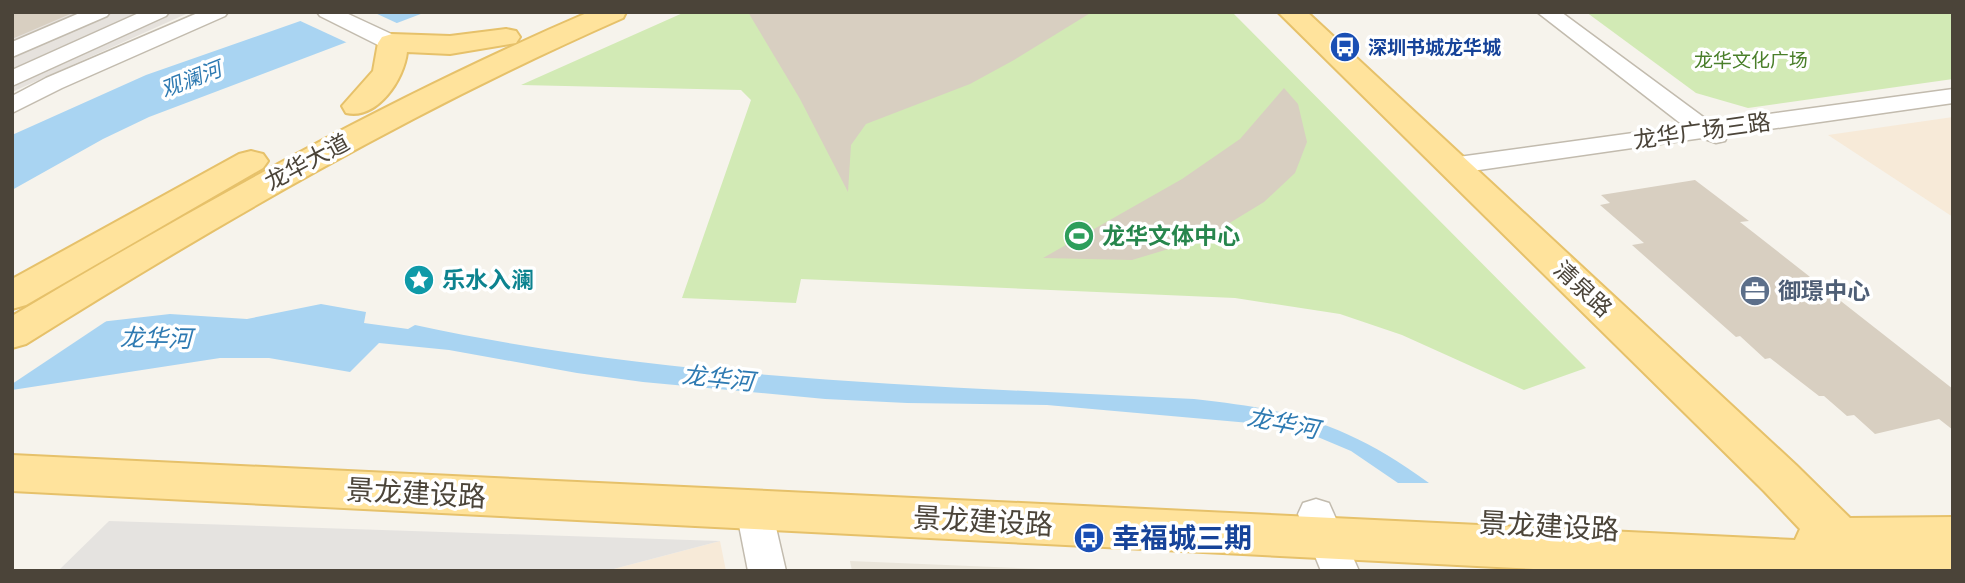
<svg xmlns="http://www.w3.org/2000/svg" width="1965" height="583" font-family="'Space Grotesk','Noto Sans SC',sans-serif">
	<rect width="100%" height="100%" fill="#f6f3ec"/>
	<!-- residential -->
	<polygon fill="#eae5da" points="850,561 1091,571 852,571"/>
	<!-- commercial -->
	<g fill="#f7ead8">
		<polygon points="1953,117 1953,217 1828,135"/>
		<polygon points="720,541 726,571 606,571"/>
	</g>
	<!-- industrial -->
	<polygon fill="#e6e2dd" points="12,12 179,12 186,14 12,92"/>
	<!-- green -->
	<g fill="#d2eab5">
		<polygon points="685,12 1232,12 1586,368 1524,390 1402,335 1340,314 1235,298 801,279 796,303 682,298 751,100 741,90 521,85"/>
		<polygon points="1586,12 1953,12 1953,79 1748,108 1696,93"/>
	</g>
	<!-- parking -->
	<polygon fill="#e5e3e0" points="109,521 720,541 606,571 58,571"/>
	<!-- water -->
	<g fill="#a9d4f2">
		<polygon points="326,12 426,12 149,117 103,139 12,190 12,135 146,75"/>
		<path d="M321,304L366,312L364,323L408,329L415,325C671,380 933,386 1194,399C1294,410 1346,423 1429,483H1398L1351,451L1313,435L1261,424L1047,405L907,403L825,399L643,382L577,373L449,350L379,343L350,372L269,358H220L12,390V332L170,314L247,319Z"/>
	</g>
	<!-- pier -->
	<g fill="#f6f3ec">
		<polygon points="316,12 373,12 401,25 350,44 296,19"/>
		<polygon points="114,316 12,384 12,328"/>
	</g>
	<!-- building -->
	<g fill="#d8cfc1">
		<polygon points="12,12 75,12 12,39"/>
		<polygon points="748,12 1092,12 1014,60 970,84 866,124 851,145 848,192 800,99"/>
		<polygon points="1284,88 1298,104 1307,142 1295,173 1264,202 1205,238 1132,260 1043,258 1182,179 1240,139"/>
		<polygon points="1695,180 1749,221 1740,222 1953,389 1953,430 1939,419 1875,434 1854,415 1847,416 1824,396 1819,396 1770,358 1765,359 1740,336 1736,337 1632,245 1644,243 1600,205 1610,203 1601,195"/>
	</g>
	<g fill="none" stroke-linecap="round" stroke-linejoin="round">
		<!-- minor casing -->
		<g stroke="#c2bbae" stroke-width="3">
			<g id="minor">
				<polygon points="82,12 110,12 107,16 12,57 12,42"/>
				<polygon points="141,12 169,12 166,16 12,86 12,70"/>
				<polygon points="200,12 228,12 225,16 62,88 12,113 12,96 46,78"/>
				<polygon points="317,12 344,12 400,38 403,43 400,48 384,48 320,16"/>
				<polygon points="1537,12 1561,12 1710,122 1953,89 1953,103 1728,135 1725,141 1716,143 1702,138 1451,174 1442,171 1438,166 1442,161 1451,158 1684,126"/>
				<polygon points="754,495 767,500 772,510 786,571 748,571 736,510 741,500"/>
				<polygon points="1316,499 1329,503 1359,571 1321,571 1298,514 1303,503"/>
			</g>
		</g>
		<!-- major casing -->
		<g stroke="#e6c16a" stroke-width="4">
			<g id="major">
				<path d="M589,12H626L623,18C414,110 219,223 26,344L12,348V316C200,204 389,98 589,12Z"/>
				<polygon points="1278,12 1307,12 1796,465 1850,518 1953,517 1953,571 1574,571 12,491 12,455 1795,540 1800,529 1764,491"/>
				<path d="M506,29L516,31L520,37L516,43L450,54L407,52C404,80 377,120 346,113L342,106L373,71L378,43L382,37L392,34L450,36Z"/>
				<polygon points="251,151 263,154 268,161 263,168 26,305 12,309 12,279 239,154"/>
			</g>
		</g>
		<!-- minor -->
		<use href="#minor" fill="#fff" fill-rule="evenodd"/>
		<!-- major -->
		<use href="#major" fill="#ffe39c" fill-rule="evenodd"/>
	</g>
	<!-- icons -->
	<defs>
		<g id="bus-disc" transform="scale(1.575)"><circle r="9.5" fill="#1a4fb4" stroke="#fff"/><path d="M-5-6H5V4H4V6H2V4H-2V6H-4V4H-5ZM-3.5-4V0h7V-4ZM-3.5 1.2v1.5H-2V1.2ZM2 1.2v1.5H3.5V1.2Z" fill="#fff"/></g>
		<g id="stadium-disc" transform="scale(1.575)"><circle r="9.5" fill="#2e9e5b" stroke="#fff"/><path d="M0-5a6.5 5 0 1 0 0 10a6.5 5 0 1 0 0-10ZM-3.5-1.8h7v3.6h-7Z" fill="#fff"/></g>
		<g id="sight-disc" transform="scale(1.575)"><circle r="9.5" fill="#0f9aa8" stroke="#fff"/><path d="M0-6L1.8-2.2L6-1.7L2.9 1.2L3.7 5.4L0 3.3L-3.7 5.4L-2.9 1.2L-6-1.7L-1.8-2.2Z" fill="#fff"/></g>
		<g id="office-disc" transform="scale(1.575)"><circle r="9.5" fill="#5c6f8a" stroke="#fff"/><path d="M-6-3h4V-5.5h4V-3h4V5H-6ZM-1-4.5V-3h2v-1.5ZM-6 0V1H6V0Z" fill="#fff"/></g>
	</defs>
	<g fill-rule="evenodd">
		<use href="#bus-disc" x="1345" y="47"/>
		<use href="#stadium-disc" x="1079" y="236"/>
		<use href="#sight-disc" x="419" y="280"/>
		<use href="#office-disc" x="1755" y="291"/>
		<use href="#bus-disc" x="1089" y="538"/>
	</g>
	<g text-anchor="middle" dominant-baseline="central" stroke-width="7" stroke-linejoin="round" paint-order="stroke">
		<!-- far-transit labels -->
		<g font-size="19" font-weight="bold" fill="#164399" stroke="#fff" text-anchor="start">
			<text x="1368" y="47">深圳书城龙华城</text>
		</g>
		<!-- far-park labels -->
		<g font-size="19" fill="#4a7f2a" stroke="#fff">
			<text x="1751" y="60">龙华文化广场</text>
		</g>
		<!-- far-water labels -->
		<g font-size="21" font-style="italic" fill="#2e7ab2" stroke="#fff">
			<text transform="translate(191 79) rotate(-21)">观澜河</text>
		</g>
		<!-- street labels -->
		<g font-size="23" fill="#4b4439" stroke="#fff">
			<text transform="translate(1702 131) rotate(-8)">龙华广场三路</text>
			<text transform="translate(307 162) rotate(-28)">龙华大道</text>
			<text transform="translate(1583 289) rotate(43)">清泉路</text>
		</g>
		<!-- leisure labels -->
		<g font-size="23" font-weight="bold" fill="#27864d" stroke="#fff" text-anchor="start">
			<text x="1102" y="236">龙华文体中心</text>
		</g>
		<!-- culture labels -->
		<g font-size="23" font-weight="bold" fill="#0d838f" stroke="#fff" text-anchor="start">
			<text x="442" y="280">乐水入澜</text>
		</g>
		<!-- service labels -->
		<g font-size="23" font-weight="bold" fill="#4e5e75" stroke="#fff" text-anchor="start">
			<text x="1778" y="291">御璟中心</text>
		</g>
		<!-- water labels -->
		<g font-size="24" font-style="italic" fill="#2e7ab2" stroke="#fff">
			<text transform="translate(156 338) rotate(1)">龙华河</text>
			<text transform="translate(718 378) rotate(6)">龙华河</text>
			<text transform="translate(1283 423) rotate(11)">龙华河</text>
		</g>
		<!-- near-street labels -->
		<g font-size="28" fill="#4b4439" stroke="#fff">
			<text transform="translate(416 493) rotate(3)">景龙建设路</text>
			<text transform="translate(983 521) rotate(3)">景龙建设路</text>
			<text transform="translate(1549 526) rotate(3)">景龙建设路</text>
		</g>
		<!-- near-transit labels -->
		<g font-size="28" font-weight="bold" fill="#164399" stroke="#fff" text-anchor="start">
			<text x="1112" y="538">幸福城三期</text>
		</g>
	</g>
	<!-- border -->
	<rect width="1965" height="583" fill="none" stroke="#4b4439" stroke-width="28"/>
</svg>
